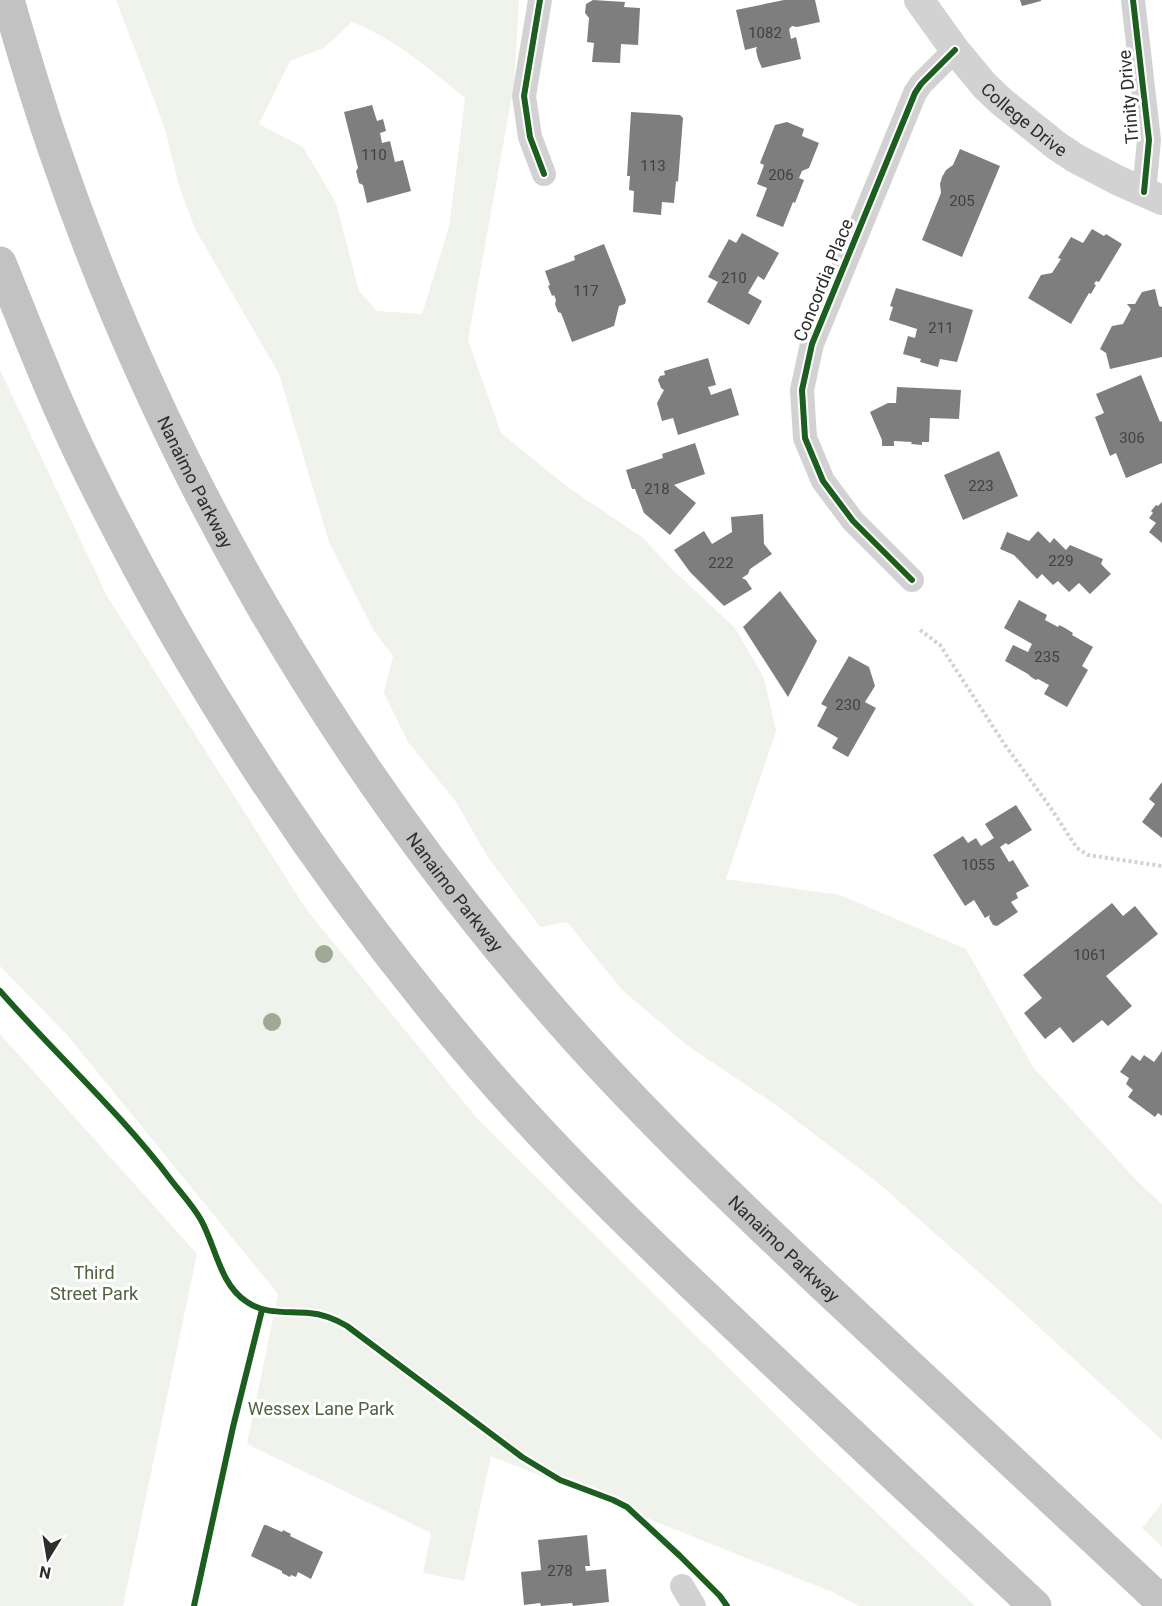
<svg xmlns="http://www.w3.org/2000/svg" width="1162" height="1606" font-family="Roboto,sans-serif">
	<rect width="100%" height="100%" fill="#fff"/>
	<!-- green -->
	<g fill="#f0f3ec" fill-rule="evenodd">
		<path d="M116,0H519L514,84L468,340L501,433L569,488L643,538L674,571L735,628L764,678L776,731L726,879L840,895L966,949L1033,1067L1138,1182L1162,1204V1440L992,1284L877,1182L776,1105L688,1046L623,991L567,922L540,927L487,856L456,802L408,742L384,693L393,656L374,631L329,542L279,374L195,229L179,186L165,129ZM352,22C397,40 428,68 465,98L449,227L422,314L377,311L359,291L336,203L303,147L259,124L290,61L324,48Z"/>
		<polygon points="0,370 107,596 306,909 476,1117 817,1456 975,1606 859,1606 832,1592 491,1456 464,1581 423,1573 431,1533 247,1444 278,1294 68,1036 0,966"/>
		<polygon points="0,1034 197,1254 123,1606 0,1606"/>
		<polygon points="1162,1503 1162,1547 1142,1528"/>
	</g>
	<!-- building -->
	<g fill="#7e7e7e">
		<polygon points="593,0 625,2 624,7 640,8 638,45 621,44 620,63 592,62 594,43 587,42 589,18 585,13 586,4"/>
		<polygon points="784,0 815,0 820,22 797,27 792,26 789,29 791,39 796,37 801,59 762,68 758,59 756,50 757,47 745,50 736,10"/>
		<polygon points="1020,0 1041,0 1041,1 1022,6"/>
		<polygon points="372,105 377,121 383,119 386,131 380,133 382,143 390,141 395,162 403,160 411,191 367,203 363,185 359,183 356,171 358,168 344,112"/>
		<polygon points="631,112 680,115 683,118 678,182 676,181 674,203 662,202 661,215 633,212 634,191 629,190 630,176 627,176"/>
		<polygon points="787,122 804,129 802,136 819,143 809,168 802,171 799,178 804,180 795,203 793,202 783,227 756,216 767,188 757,184 764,165 760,163 775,125"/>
		<polygon points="960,149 1000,166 962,257 922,240 941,193 940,184 942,177 946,170 953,165"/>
		<polygon points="1092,229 1104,236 1106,234 1122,244 1099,282 1096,281 1094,284 1096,285 1091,294 1089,293 1071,324 1028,298 1041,275 1052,273 1061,259 1058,258 1071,237 1083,243"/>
		<polygon points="742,233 779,253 764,280 758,276 748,293 762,301 749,325 707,302 718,282 708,277 729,239 736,243"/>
		<polygon points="604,244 626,300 625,304 619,306 614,326 572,342 561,313 558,312 555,304 556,300 554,295 552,296 548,286 550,285 545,271 575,260 574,256"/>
		<polygon points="896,288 973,310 957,362 940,359 938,367 920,362 921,359 903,354 908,336 915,338 917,329 889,320 893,307 890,306"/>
		<polygon points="1155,289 1159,306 1162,307 1162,357 1110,369 1106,353 1100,349 1112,326 1123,324 1131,309 1127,304 1135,304 1142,292"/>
		<polygon points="708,358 716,385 708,387 711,395 731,388 739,415 678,435 673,418 662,421 657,403 664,390 661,388 658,380 660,376 665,375 664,371"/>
		<polygon points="1141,375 1160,422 1162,421 1162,463 1126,478 1116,453 1110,456 1095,417 1104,413 1096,394"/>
		<polygon points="897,387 961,390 959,419 930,418 929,442 922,442 922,445 911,444 912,442 894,441 894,446 882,446 882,440 870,412 888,403 896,403"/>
		<polygon points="695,443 705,474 674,485 696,503 670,535 644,513 635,489 632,489 626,470 663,458 662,454"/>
		<polygon points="999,451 1018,496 963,520 944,475"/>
		<polygon points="1162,502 1162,543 1149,532 1156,523 1149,518 1153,513 1151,511 1156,505 1158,506"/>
		<polygon points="763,514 764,544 772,554 750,569 748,574 742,578 746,580 752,589 724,606 690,572 674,550 704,531 712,544 732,532 731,517"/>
		<polygon points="1038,531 1050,543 1054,538 1066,550 1070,545 1103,559 1101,564 1111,574 1090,594 1079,583 1069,592 1058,581 1053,585 1042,574 1037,579 1014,555 1000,549 1007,532 1029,541"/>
		<polygon points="780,591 817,641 788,697 743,627"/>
		<polygon points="1019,600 1047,615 1045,620 1058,627 1059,625 1065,628 1073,633 1072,635 1093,647 1082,666 1088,670 1067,707 1044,694 1049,685 1038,679 1036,680 1031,677 1028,674 1005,661 1013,645 1028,652 1032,644 1004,628"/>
		<polygon points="849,656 869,667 875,686 865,702 876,708 848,757 832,748 838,738 817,726 827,707 821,704"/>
		<polygon points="1162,782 1162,838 1142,822 1155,804 1149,799"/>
		<polygon points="1016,805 1032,830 1008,845 1006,843 1000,847 1009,862 1013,860 1029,886 1016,893 1018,898 1011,902 1018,912 997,926 993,925 989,918 990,915 985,918 974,900 965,906 933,855 963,836 968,843 976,838 981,846 994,838 985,824"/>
		<polygon points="1112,903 1123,916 1135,906 1158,934 1106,976 1132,1006 1108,1026 1102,1020 1073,1043 1060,1027 1045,1039 1024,1013 1042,998 1023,975"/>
		<polygon points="1162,1051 1162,1116 1158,1113 1155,1117 1128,1097 1133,1090 1126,1084 1129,1078 1120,1072 1132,1055 1140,1061 1144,1055 1154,1062"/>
		<polygon points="264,1525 266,1525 282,1532 283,1530 291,1534 290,1536 323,1552 311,1579 298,1572 296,1577 291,1575 290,1577 282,1573 282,1571 251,1556"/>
		<polygon points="587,1535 590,1566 585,1566 586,1571 606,1569 609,1602 573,1606 572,1603 541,1606 540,1603 524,1605 521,1572 541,1570 538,1540"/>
	</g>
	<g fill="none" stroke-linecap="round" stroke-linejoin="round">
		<!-- path -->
		<polyline stroke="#d2d2d2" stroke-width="4" stroke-dasharray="3 3" stroke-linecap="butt" points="920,630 940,645 1005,745 1050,807 1077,848 1088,855 1162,866"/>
		<!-- minor -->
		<g stroke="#d2d2d2" stroke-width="24">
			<polyline points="540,0 524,96 530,137 544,174"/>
			<polyline points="1133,0 1149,140 1144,192"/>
			<polyline points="912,580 853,521 823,481 805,438 802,390 812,344 915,93 921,84 955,50"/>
			<polyline points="682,1586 694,1606"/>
		</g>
		<!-- tertiary -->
		<path stroke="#d2d2d2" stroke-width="30" id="s1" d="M919,0L955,50L985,86L1002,102L1057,146L1075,158L1117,180L1162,200"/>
		<!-- trunk -->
		<g stroke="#c2c2c2" stroke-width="33">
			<path id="s2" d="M8,0C23,52 38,103 56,154C163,466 331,756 547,1005C633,1105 728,1195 823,1285C936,1391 1049,1497 1162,1602"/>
			<path d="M0,263C28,332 55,402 88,469C193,683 324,883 480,1065C564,1163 658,1252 752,1341C846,1430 940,1518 1035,1606"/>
		</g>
		<!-- cycleway casing -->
		<g stroke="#fff" stroke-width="10">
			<g id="cycleway">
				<polyline points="540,0 524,96 530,137 544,174"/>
				<polyline points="1133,0 1149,140 1144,192"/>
				<polyline points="912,580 853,521 823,481 805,438 802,390 812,344 915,93 921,84 955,50"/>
				<path d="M0,991C56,1055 120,1112 171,1180C181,1193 193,1206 201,1220C216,1247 220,1285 247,1302C266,1315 288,1311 309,1313C323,1314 335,1319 347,1326L522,1457L560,1480L613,1500L627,1507L680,1556L720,1596L727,1606"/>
				<polyline points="194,1606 233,1427 262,1310"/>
			</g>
		</g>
		<!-- cycleway -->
		<use href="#cycleway" stroke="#1b5e20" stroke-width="6"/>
	</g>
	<!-- trees -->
	<g fill="#9faa96">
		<circle cx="324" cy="954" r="9"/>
		<circle cx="272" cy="1022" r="9"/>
	</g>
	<g text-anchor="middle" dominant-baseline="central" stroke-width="6" stroke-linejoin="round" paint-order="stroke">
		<!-- number labels -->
		<g font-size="15" fill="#414141">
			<text x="765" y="33">1082</text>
			<text x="374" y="155">110</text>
			<text x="653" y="166">113</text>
			<text x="781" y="175">206</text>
			<text x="962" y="201">205</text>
			<text x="734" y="278">210</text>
			<text x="586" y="291">117</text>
			<text x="941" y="328">211</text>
			<text x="1132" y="438">306</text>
			<text x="981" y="486">223</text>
			<text x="657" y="489">218</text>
			<text x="1061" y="561">229</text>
			<text x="721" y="563">222</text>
			<text x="1047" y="657">235</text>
			<text x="848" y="705">230</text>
			<text x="978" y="865">1055</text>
			<text x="1090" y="955">1061</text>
			<text x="560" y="1571">278</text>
		</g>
		<!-- street labels -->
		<g font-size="18" fill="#2d2d2d" stroke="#fff">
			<text transform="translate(1128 97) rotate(-95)">Trinity Drive</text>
			<text stroke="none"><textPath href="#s1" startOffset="160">College Drive</textPath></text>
			<text transform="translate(823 280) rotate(-68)">Concordia Place</text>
			<text stroke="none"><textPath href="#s2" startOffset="518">Nanaimo Parkway</textPath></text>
			<text stroke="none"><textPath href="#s2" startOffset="1004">Nanaimo Parkway</textPath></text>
			<text stroke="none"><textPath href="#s2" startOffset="1490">Nanaimo Parkway</textPath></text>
		</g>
		<!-- park labels -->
		<g font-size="18" fill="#516440" stroke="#fff">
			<text x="94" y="1272">Third<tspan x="94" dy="21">Street Park</tspan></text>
			<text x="321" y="1408">Wessex Lane Park</text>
		</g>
	</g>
	<!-- north arrow -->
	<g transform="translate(48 1558) rotate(191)" stroke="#ffffff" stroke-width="4.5" paint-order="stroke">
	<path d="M0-4.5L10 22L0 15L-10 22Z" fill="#2d2d2d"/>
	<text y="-9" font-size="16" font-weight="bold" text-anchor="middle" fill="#2d2d2d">N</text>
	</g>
</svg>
